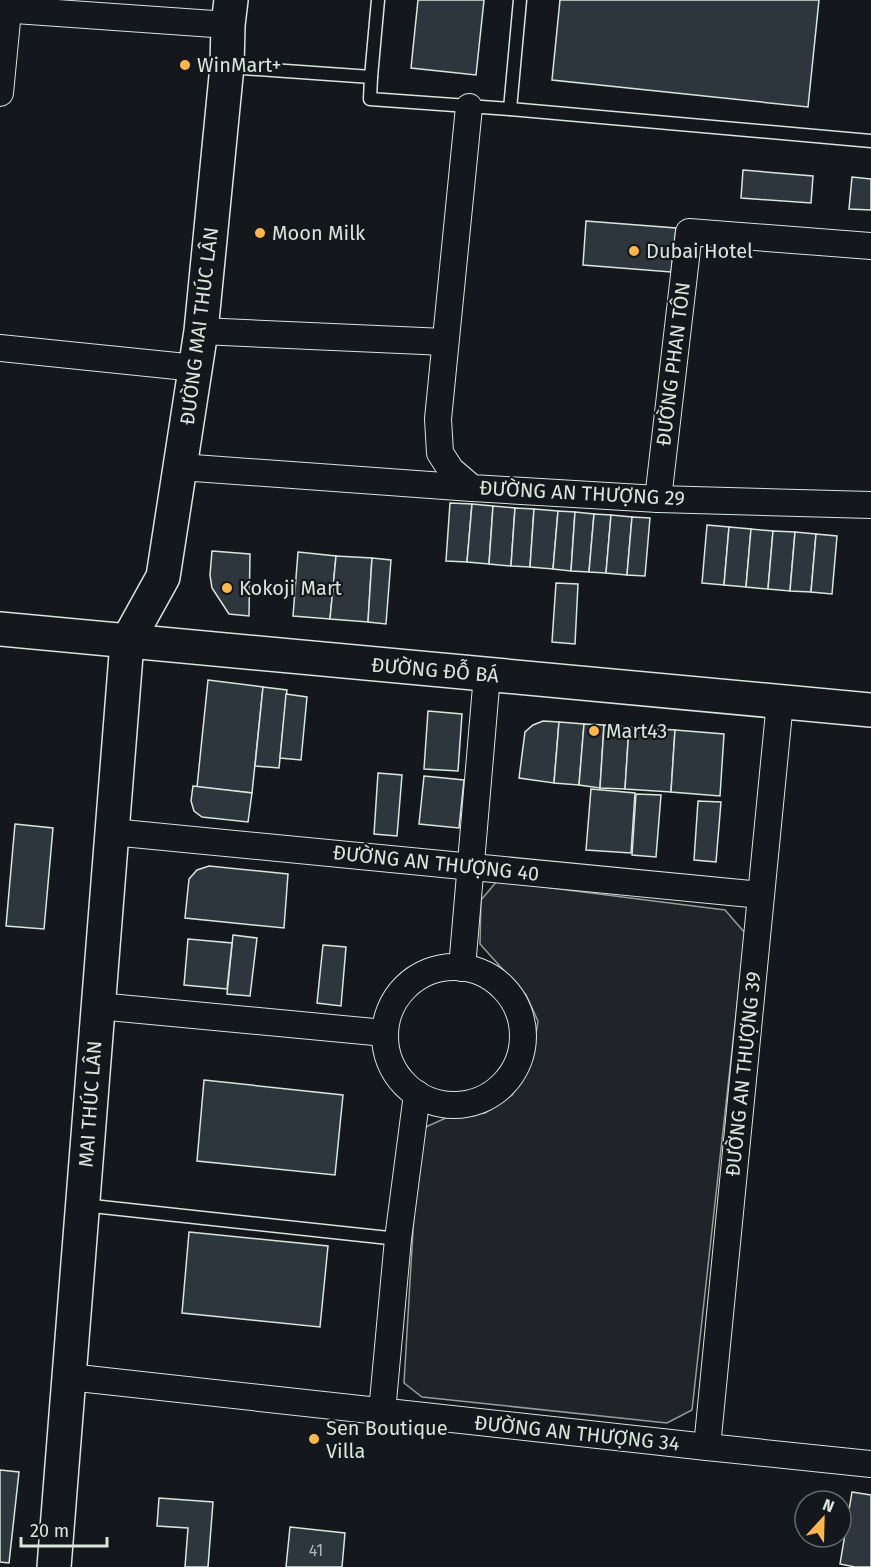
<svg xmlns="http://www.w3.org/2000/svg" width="871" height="1567" font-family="'Fira Sans',sans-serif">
	<rect width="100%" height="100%" fill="#14181c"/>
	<!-- green -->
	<polygon fill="#202428" stroke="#939e99" stroke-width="1.5" points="497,881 725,910 745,933 692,1410 667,1423 422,1397 404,1383 419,1130 448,1117 485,1113 512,1095 532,1060 538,1021 526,995 480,944 481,900"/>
	<!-- building -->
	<g fill="#2c363c" stroke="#d8e6dc" stroke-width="1.5">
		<polygon points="418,0 484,0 476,75 411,68"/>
		<polygon points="560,0 819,0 808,107 552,80"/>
		<polygon points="743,170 813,176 811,203 741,198"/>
		<polygon points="852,177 871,179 871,210 849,209"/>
		<polygon points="586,221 676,228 671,272 583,265"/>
		<polygon points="450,503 472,504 467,562 446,561"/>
		<polygon points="472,504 493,506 489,564 467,562"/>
		<polygon points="493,506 515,508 511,566 489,564"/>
		<polygon points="515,508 534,509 530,567 511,566"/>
		<polygon points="534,509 558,511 553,569 530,567"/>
		<polygon points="558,511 575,512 571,571 553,569"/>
		<polygon points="575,512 594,514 589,572 571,571"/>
		<polygon points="594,514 611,515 606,573 589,572"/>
		<polygon points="611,515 632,517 627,575 606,573"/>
		<polygon points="632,517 650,518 645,576 627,575"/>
		<polygon points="707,525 729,527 724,585 702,583"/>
		<polygon points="729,527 751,529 746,587 724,585"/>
		<polygon points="751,529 773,531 768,589 746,587"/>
		<polygon points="773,531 795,532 790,591 768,589"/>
		<polygon points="795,532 816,534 811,592 790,591"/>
		<polygon points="816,534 837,536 832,594 811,592"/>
		<polygon points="212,551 250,554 249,616 229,614 212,588 210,575"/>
		<polygon points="298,552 336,556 330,619 293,616"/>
		<polygon points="336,556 372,558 368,622 330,619"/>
		<polygon points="372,558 391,560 386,624 368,622"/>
		<polygon points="556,583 578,584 575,644 552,642"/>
		<polygon points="208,680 263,687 252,793 197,787"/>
		<polygon points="263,687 287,690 279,768 255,766"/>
		<polygon points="286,694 307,697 301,760 280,758"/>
		<polygon points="428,711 462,714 458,771 424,769"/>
		<polygon points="543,721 559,722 554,783 519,778 525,732 533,725"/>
		<polygon points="559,722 584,724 579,785 554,783"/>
		<polygon points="584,724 604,725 600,788 579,785"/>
		<polygon points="604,725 629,727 625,789 600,788"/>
		<polygon points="629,727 675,730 671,792 625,789"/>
		<polygon points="675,730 724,734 720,796 671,792"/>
		<polygon points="378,773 402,775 397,836 374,834"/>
		<polygon points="424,776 464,780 459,828 419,824"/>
		<polygon points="193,786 252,793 248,822 202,817 194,811 191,801"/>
		<polygon points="591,789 635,793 631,853 586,850"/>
		<polygon points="636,794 661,795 656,857 632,855"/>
		<polygon points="698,801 721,802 716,862 694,860"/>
		<polygon points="15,824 53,828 44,929 6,926"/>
		<polygon points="209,866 288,874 284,928 185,918 189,879 197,870"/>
		<polygon points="233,935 257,938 250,996 227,994"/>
		<polygon points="188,939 232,943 227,989 184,985"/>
		<polygon points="323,945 346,947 341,1006 317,1003"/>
		<polygon points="204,1080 343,1095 335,1175 197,1161"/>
		<polygon points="189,1232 328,1246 320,1327 182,1313"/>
		<polygon points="0,1470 19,1472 9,1563 0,1562"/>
		<polygon points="852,1492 871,1495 871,1567 855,1567 840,1564"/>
		<polygon points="159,1498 213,1502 208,1567 185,1567 188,1528 157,1526"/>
		<polygon points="290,1527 345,1533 342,1567 286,1567"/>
	</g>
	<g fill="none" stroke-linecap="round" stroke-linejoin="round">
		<!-- lane casing -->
		<g stroke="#d8e6dc" stroke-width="15">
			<g id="lane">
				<polyline points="229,67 371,77 370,99 510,109 871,141"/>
				<polyline points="371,77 378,0"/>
				<polyline points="510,109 520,0"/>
				<polyline points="83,1205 398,1239"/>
			</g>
		</g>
		<!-- street casing -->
		<g stroke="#d8e6dc" stroke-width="28">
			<g id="street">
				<polyline points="0,9 228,25"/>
				<polyline points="0,93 9,0"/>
				<polyline points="469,107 438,419 440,453 451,470 472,488 658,499 871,505"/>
				<polyline points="201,331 445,342"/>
				<polyline points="0,348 196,368"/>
				<polyline points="180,467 472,488"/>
				<polyline points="658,499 689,232 871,246"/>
				<polyline points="112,832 761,895"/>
				<circle cx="454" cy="1036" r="69"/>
				<polyline points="462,968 487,675"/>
				<polyline points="98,1006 385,1033"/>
				<polyline points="69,1377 707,1447 871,1464"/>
				<polyline points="382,1412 398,1239 417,1094"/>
				<polyline points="707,1447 780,702"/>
			</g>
		</g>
		<!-- secondary casing -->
		<g stroke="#d8e6dc" stroke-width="36">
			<g id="secondary">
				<polyline points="0,629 871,710"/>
				<polyline points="54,1567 127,642 163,577 201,331 227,66 228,25 231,0"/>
			</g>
		</g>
		<!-- lane -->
		<use href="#lane" stroke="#14181c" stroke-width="12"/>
		<!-- street -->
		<use href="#street" stroke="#14181c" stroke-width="26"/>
		<!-- secondary -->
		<use href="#secondary" stroke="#14181c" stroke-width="33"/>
	</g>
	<!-- markers -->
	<g fill="#ffb74d" stroke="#14181c" stroke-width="2">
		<circle cx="185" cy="65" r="6"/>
		<circle cx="260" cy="233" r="6"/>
		<circle cx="634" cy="251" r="6"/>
		<circle cx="227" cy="588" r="6"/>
		<circle cx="594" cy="731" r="6"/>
		<circle cx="314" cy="1439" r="6"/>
	</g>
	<g text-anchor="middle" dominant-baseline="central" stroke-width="4.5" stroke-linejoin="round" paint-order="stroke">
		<!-- number labels -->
		<g font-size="16" fill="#adbab4">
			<text x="316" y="1550">41</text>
		</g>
		<!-- poi labels -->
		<g font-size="20" fill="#d8e6dc" stroke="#14181c" text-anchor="start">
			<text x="197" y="65">WinMart+</text>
			<text x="272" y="233">Moon Milk</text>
			<text x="646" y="251">Dubai Hotel</text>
			<text x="239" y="588">Kokoji Mart</text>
			<text x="606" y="731">Mart43</text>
			<text x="326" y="1428">Sen Boutique<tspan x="326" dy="23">Villa</tspan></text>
		</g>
		<!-- street labels -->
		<g font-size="20" fill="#d8e6dc" stroke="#14181c">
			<text transform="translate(199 326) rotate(-83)">ĐƯỜNG MAI THÚC LÂN</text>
			<text transform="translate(673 364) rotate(-83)">ĐƯỜNG PHAN TÔN</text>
			<text transform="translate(582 493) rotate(3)">ĐƯỜNG AN THƯỢNG 29</text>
			<text transform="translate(435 670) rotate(5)">ĐƯỜNG ĐỖ BÁ</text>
			<text transform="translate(436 863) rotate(6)">ĐƯỜNG AN THƯỢNG 40</text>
			<text transform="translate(743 1074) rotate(-84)">ĐƯỜNG AN THƯỢNG 39</text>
			<text transform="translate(90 1104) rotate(-86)">MAI THÚC LÂN</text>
			<text transform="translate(577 1433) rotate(6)">ĐƯỜNG AN THƯỢNG 34</text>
		</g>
	</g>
	<!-- north arrow -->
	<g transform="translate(823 1519) rotate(22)"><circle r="28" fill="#14181c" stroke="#626a69" stroke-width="1.5"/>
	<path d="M0-4.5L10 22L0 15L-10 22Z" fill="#ffb74d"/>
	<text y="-9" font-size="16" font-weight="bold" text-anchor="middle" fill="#d8e6dc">N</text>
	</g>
	<!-- scale -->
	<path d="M21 1537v9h86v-9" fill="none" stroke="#d8e6dc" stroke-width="3"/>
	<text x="30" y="1537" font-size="18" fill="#d8e6dc" stroke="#14181c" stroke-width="4.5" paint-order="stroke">20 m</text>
</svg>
